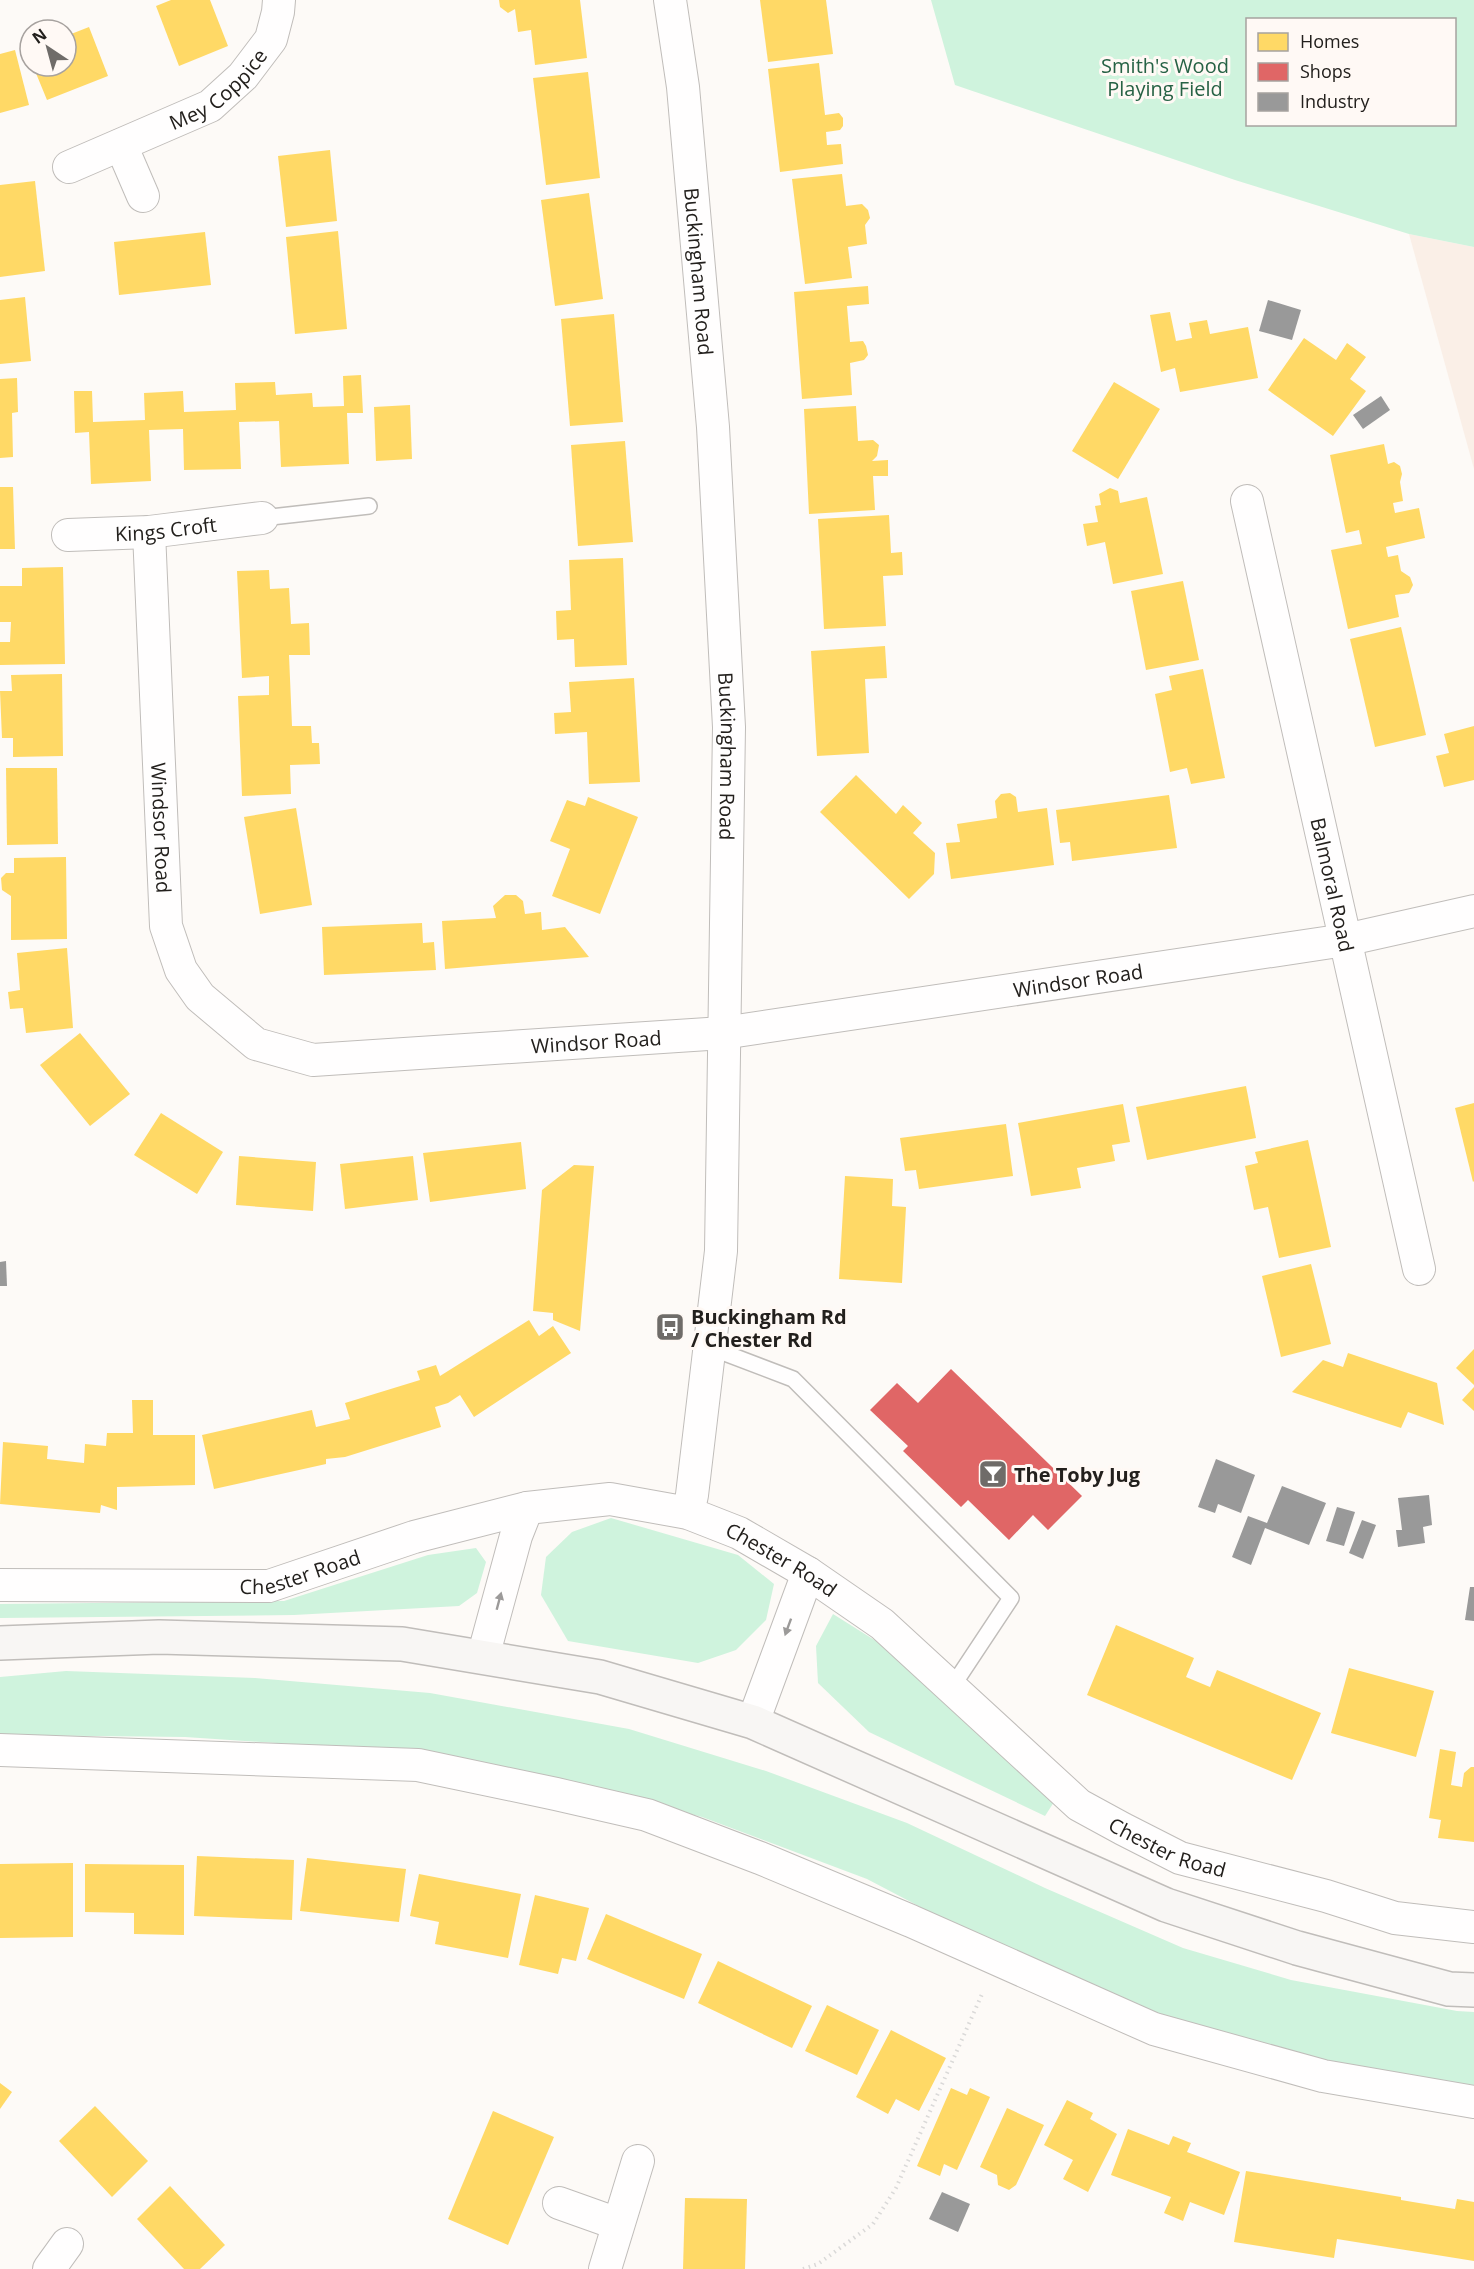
<svg xmlns="http://www.w3.org/2000/svg" width="1474" height="2269" font-family="'Open Sans',sans-serif">
	<rect width="100%" height="100%" fill="#fdfaf7"/>
	<!-- built -->
	<polygon fill="#faefe7" points="1409,234 1474,247 1474,469"/>
	<!-- green -->
	<g fill="#cff3dd" fill-rule="evenodd">
		<path d="M931,0H1474V247L1409,234L1235,180L955,85ZM1248,20H1454V124H1248Z"/>
		<polygon points="611,1518 738,1555 774,1584 766,1620 736,1650 698,1663 568,1641 541,1595 546,1557 572,1532"/>
		<polygon points="476,1548 486,1562 477,1593 459,1606 294,1615 0,1618 0,1604 284,1601 428,1555"/>
		<polygon points="833,1614 876,1641 1054,1802 1045,1816 869,1732 818,1683 816,1646"/>
		<polygon points="66,1671 255,1678 430,1693 629,1729 766,1771 907,1823 1045,1888 1183,1948 1291,1980 1457,2011 1474,2012 1474,2085 1320,2065 1173,2025 949,1922 867,1879 702,1817 547,1776 414,1752 185,1737 0,1735 0,1677"/>
	</g>
	<!-- homes -->
	<g fill="#ffd966">
		<polygon points="171,0 210,0 228,46 179,66 156,6"/>
		<polygon points="499,0 580,0 587,58 535,65 531,30 518,32 515,9 508,13 500,7"/>
		<polygon points="760,0 826,0 833,54 768,62"/>
		<polygon points="89,27 108,76 47,100 33,66 66,66 66,36"/>
		<polygon points="15,50 29,105 0,113 0,54"/>
		<polygon points="819,63 825,115 839,113 843,118 843,126 840,130 826,132 827,145 841,144 843,164 780,172 768,69"/>
		<polygon points="588,72 600,178 546,185 533,78"/>
		<polygon points="330,150 337,221 286,227 278,156"/>
		<polygon points="842,174 846,206 862,204 868,210 870,218 865,225 867,244 848,247 852,278 805,284 792,179"/>
		<polygon points="35,181 45,271 0,277 0,185"/>
		<polygon points="589,193 603,299 555,306 541,200"/>
		<polygon points="338,231 347,329 295,334 286,237"/>
		<polygon points="205,232 211,285 119,295 114,242"/>
		<polygon points="868,286 869,304 847,306 850,342 863,341 866,346 868,355 864,360 850,363 852,395 802,399 794,292"/>
		<polygon points="25,297 31,361 0,364 0,300"/>
		<polygon points="1170,312 1176,341 1192,338 1189,323 1207,320 1210,334 1248,327 1258,378 1180,392 1175,368 1161,372 1150,315"/>
		<polygon points="614,314 623,422 570,426 561,319"/>
		<polygon points="1304,338 1336,360 1347,343 1366,357 1350,379 1366,391 1333,436 1268,390"/>
		<polygon points="361,375 363,413 347,413 349,464 281,467 279,421 239,422 241,469 184,470 183,429 149,430 151,481 91,484 89,432 75,433 74,391 92,391 93,422 145,420 144,393 183,391 184,412 236,410 235,383 275,382 276,395 312,393 313,407 344,406 343,376"/>
		<polygon points="17,378 18,412 12,413 13,457 0,458 0,379"/>
		<polygon points="1114,382 1160,409 1118,479 1072,451"/>
		<polygon points="410,405 412,459 376,461 374,407"/>
		<polygon points="856,406 858,441 873,440 879,445 877,456 872,461 888,460 888,476 873,476 875,510 809,514 804,409"/>
		<polygon points="625,441 633,542 578,546 571,445"/>
		<polygon points="1384,444 1388,464 1394,462 1400,466 1402,474 1400,482 1403,501 1393,503 1395,513 1419,508 1425,538 1386,547 1388,557 1398,555 1401,571 1410,577 1413,585 1409,593 1395,595 1399,617 1348,629 1331,550 1362,544 1359,530 1346,533 1330,455"/>
		<polygon points="0,487 13,487 15,549 0,549"/>
		<polygon points="1110,488 1118,491 1120,503 1147,497 1163,574 1113,584 1105,542 1087,546 1083,524 1098,522 1095,506 1101,505 1099,494"/>
		<polygon points="889,515 891,553 902,552 903,575 883,576 886,626 824,629 818,519"/>
		<polygon points="623,558 627,665 575,667 574,639 557,640 556,611 571,610 569,560"/>
		<polygon points="63,567 65,664 0,665 0,642 10,642 11,622 0,622 0,586 22,586 22,568"/>
		<polygon points="269,570 270,589 289,588 291,624 309,623 310,655 289,655 292,726 311,726 312,743 319,743 320,764 290,765 291,794 242,796 238,696 269,695 269,676 242,678 237,571"/>
		<polygon points="1183,581 1199,660 1146,670 1131,591"/>
		<polygon points="1401,627 1426,735 1375,747 1350,639"/>
		<polygon points="885,646 887,678 865,679 869,753 817,756 811,651"/>
		<polygon points="1203,669 1225,778 1191,784 1187,768 1170,772 1155,694 1172,690 1169,676"/>
		<polygon points="62,674 63,756 13,757 13,738 2,738 0,691 12,691 11,675"/>
		<polygon points="634,678 640,782 589,784 587,732 555,734 554,713 571,712 569,682"/>
		<polygon points="1474,726 1474,780 1444,787 1436,756 1449,753 1444,734"/>
		<polygon points="6,768 57,768 58,844 7,845"/>
		<polygon points="856,775 896,814 903,805 922,823 913,833 935,853 934,874 909,899 820,812"/>
		<polygon points="1010,793 1016,797 1018,812 1047,808 1054,865 951,879 946,843 960,842 957,824 997,818 995,801 1001,794"/>
		<polygon points="1169,795 1177,848 1072,861 1070,842 1060,843 1056,810"/>
		<polygon points="588,797 638,817 600,914 552,896 570,849 550,841 567,800 585,806"/>
		<polygon points="296,808 312,905 260,914 244,817"/>
		<polygon points="66,857 67,939 11,940 11,896 2,890 1,878 6,873 14,873 14,858"/>
		<polygon points="505,895 516,895 523,901 525,914 541,912 542,930 565,927 589,957 445,969 442,921 496,918 493,906"/>
		<polygon points="422,923 423,943 434,942 436,970 324,975 322,927"/>
		<polygon points="67,948 73,1028 26,1033 23,1008 10,1009 8,992 20,990 17,953"/>
		<polygon points="80,1033 130,1094 90,1126 40,1065"/>
		<polygon points="1246,1086 1256,1138 1147,1160 1136,1107"/>
		<polygon points="1474,1103 1474,1181 1473,1182 1455,1108"/>
		<polygon points="1123,1104 1130,1142 1112,1145 1115,1161 1077,1168 1081,1188 1031,1196 1018,1123"/>
		<polygon points="161,1113 223,1152 197,1194 134,1155"/>
		<polygon points="1006,1124 1013,1176 919,1189 916,1170 905,1171 900,1138"/>
		<polygon points="1308,1140 1331,1247 1279,1258 1268,1207 1254,1210 1245,1166 1258,1163 1255,1152"/>
		<polygon points="521,1142 526,1189 430,1202 423,1153"/>
		<polygon points="239,1156 316,1162 313,1211 236,1205"/>
		<polygon points="413,1156 418,1200 345,1209 340,1164"/>
		<polygon points="574,1165 594,1166 580,1331 553,1320 553,1313 533,1311 542,1190"/>
		<polygon points="845,1176 893,1179 892,1206 906,1207 902,1283 839,1279"/>
		<polygon points="1311,1264 1331,1344 1281,1357 1262,1276"/>
		<polygon points="529,1320 539,1336 553,1326 571,1353 474,1417 460,1395 448,1403 435,1407 441,1427 345,1457 326,1459 326,1464 214,1489 202,1435 312,1410 316,1427 350,1419 345,1403 420,1380 417,1371 436,1365 440,1376"/>
		<polygon points="1474,1349 1474,1385 1456,1368"/>
		<polygon points="1348,1353 1437,1383 1444,1425 1408,1412 1401,1428 1292,1392 1323,1360 1343,1367"/>
		<polygon points="1474,1387 1474,1411 1462,1400"/>
		<polygon points="132,1400 153,1400 153,1435 195,1435 195,1485 117,1487 117,1510 101,1505 100,1513 0,1504 3,1442 48,1446 47,1459 84,1463 85,1444 106,1446 107,1433 133,1433"/>
		<polygon points="1116,1625 1194,1658 1186,1677 1210,1687 1217,1670 1321,1713 1292,1780 1087,1695"/>
		<polygon points="1349,1668 1434,1691 1416,1757 1331,1733"/>
		<polygon points="1440,1749 1456,1752 1451,1785 1462,1787 1464,1773 1471,1767 1474,1767 1474,1842 1438,1838 1441,1820 1429,1818"/>
		<polygon points="197,1856 294,1860 292,1920 194,1916"/>
		<polygon points="307,1858 406,1869 399,1922 300,1911"/>
		<polygon points="73,1863 73,1937 0,1938 0,1864"/>
		<polygon points="85,1864 184,1865 184,1935 134,1934 134,1913 85,1912"/>
		<polygon points="419,1874 521,1894 508,1958 435,1944 439,1922 410,1916"/>
		<polygon points="535,1895 589,1908 576,1961 562,1958 558,1974 519,1965"/>
		<polygon points="606,1914 702,1954 684,1999 587,1959"/>
		<polygon points="718,1961 812,2006 792,2048 698,2003"/>
		<polygon points="827,2005 879,2030 857,2075 805,2051"/>
		<polygon points="891,2030 946,2058 919,2111 896,2099 888,2114 856,2097"/>
		<polygon points="0,2083 12,2092 0,2109"/>
		<polygon points="951,2088 967,2095 970,2088 990,2097 957,2170 944,2164 940,2176 917,2166"/>
		<polygon points="1067,2100 1093,2113 1090,2119 1117,2134 1088,2192 1063,2179 1073,2160 1044,2145"/>
		<polygon points="95,2106 148,2161 112,2197 59,2141"/>
		<polygon points="1007,2108 1044,2125 1016,2185 1009,2190 998,2185 997,2175 980,2167"/>
		<polygon points="493,2111 554,2137 508,2245 448,2219"/>
		<polygon points="1128,2129 1169,2145 1173,2136 1191,2143 1187,2152 1240,2172 1224,2215 1190,2202 1183,2221 1164,2213 1171,2197 1111,2175"/>
		<polygon points="1246,2171 1401,2197 1401,2200 1455,2209 1457,2199 1474,2202 1474,2261 1337,2239 1334,2258 1234,2242"/>
		<polygon points="170,2186 225,2245 200,2269 184,2269 137,2219"/>
		<polygon points="685,2198 747,2199 745,2269 683,2269"/>
	</g>
	<!-- shops -->
	<polygon fill="#e06666" points="951,1369 1082,1496 1048,1530 1033,1515 1009,1540 968,1500 961,1507 903,1451 908,1446 870,1410 897,1383 918,1403"/>
	<!-- industry -->
	<g fill="#999">
		<polygon points="1268,300 1301,310 1292,340 1259,331"/>
		<polygon points="1381,396 1390,410 1363,429 1353,415"/>
		<polygon points="6,1261 7,1286 0,1286 0,1262"/>
		<polygon points="1216,1459 1255,1475 1241,1513 1218,1504 1215,1513 1198,1507"/>
		<polygon points="1282,1486 1326,1503 1309,1545 1265,1528 1251,1565 1232,1557 1248,1516 1267,1523"/>
		<polygon points="1429,1495 1432,1525 1423,1527 1425,1543 1398,1547 1396,1530 1402,1530 1398,1498"/>
		<polygon points="1337,1507 1355,1512 1344,1546 1326,1541"/>
		<polygon points="1362,1520 1376,1525 1363,1559 1349,1553"/>
		<polygon points="1470,1587 1474,1587 1474,1621 1465,1620"/>
		<polygon points="942,2192 970,2204 958,2232 929,2219"/>
	</g>
	<g fill="none" stroke-linecap="round" stroke-linejoin="round">
		<!-- lane casing -->
		<g stroke="#c0bdba" stroke-width="18">
			<g id="lane">
				<polyline points="262,518 369,506"/>
				<polyline points="709,1347 793,1379 1011,1598 952,1687"/>
			</g>
		</g>
		<!-- street casing -->
		<g stroke="#c0bdba" stroke-width="34">
			<g id="street">
				<path id="s1" d="M670,0L683,87L713,427L729,727L721,1251L692,1495L688,1513"/>
				<polyline points="121,145 143,196"/>
				<path id="s2" d="M69,167L210,106L243,76L271,39L278,12L279,0"/>
				<path id="s3" d="M1247,501L1419,1269"/>
				<path id="s4" d="M149,532L166,926L181,970L200,997L256,1044L313,1060L723,1033L1345,940L1474,911"/>
				<path id="s5" d="M68,535L149,532L262,518"/>
				<path id="s6" d="M0,1585L269,1586L414,1537L527,1508L610,1499L688,1513L739,1533L808,1573L882,1624L1079,1805L1123,1829L1180,1858L1326,1896L1395,1918L1474,1927"/>
				<polyline points="483,1657 516,1536 527,1508"/>
				<polyline points="753,1722 808,1573"/>
				<polyline points="0,1750 418,1765 556,1794 647,1815 760,1858 911,1921 1154,2029 1323,2076 1474,2102"/>
				<polyline points="559,2203 618,2224"/>
				<polyline points="49,2269 67,2244"/>
				<polyline points="605,2269 638,2161"/>
			</g>
		</g>
		<!-- secondary casing -->
		<g stroke="#c0bdba" stroke-width="36">
			<polyline id="secondary" points="0,1643 159,1637 402,1644 600,1677 753,1722 1166,1905 1297,1948 1449,1989 1474,1990"/>
		</g>
		<!-- path -->
		<polyline stroke="#dad9d8" stroke-width="4" stroke-dasharray="1.5 4.5" stroke-linecap="butt" points="803,2269 818,2264 873,2224 896,2188 983,1992"/>
		<!-- lane -->
		<use href="#lane" stroke="#fffefe" stroke-width="15"/>
		<!-- street -->
		<use href="#street" stroke="#fffefe" stroke-width="32"/>
		<!-- secondary -->
		<use href="#secondary" stroke="#f8f6f4" stroke-width="33"/>
	</g>
	<!-- one-way arrows -->
	<defs><path id="oneway-solid" d="M-6-.8H1V-3.2L6.5 0L1 3.2V.8H-6Z" transform="scale(1.5)"/></defs>
	<g fill="#9c9a99">
		<use href="#oneway-solid" transform="translate(499 1601) rotate(-75)"/>
		<use href="#oneway-solid" transform="translate(788 1627) rotate(110)"/>
	</g>
	<!-- icons -->
	<defs>
		<g id="bus-square" transform="scale(1.5)"><rect x="-9" y="-9" width="18" height="18" rx="4" fill="#6f6c69" stroke="#fff9f5"/><path d="M-5-6H5V4H4V6H2V4H-2V6H-4V4H-5ZM-3.5-4V0h7V-4ZM-3.5 1.2v1.5H-2V1.2ZM2 1.2v1.5H3.5V1.2Z" fill="#fff"/></g>
		<g id="bar-square" transform="scale(1.5)"><rect x="-9" y="-9" width="18" height="18" rx="4" fill="#6f6c69" stroke="#fff9f5"/><path d="M-6-5H6L.8 .8V4.5H3.5V6h-7V4.5H-.8V.8Z" fill="#fff"/></g>
	</defs>
	<g fill-rule="evenodd">
		<use href="#bus-square" x="670" y="1327"/>
		<use href="#bar-square" x="993" y="1474"/>
	</g>
	<g text-anchor="middle" dominant-baseline="central" stroke-width="6" stroke-linejoin="round" paint-order="stroke">
		<!-- park labels -->
		<g font-size="20" fill="#276245" stroke="#fff9f5">
			<text x="1165" y="65">Smith's Wood<tspan x="1165" dy="23">Playing Field</tspan></text>
		</g>
		<!-- street labels -->
		<g font-size="20" fill="#23201d" stroke="#fff9f5">
			<text stroke="none"><textPath href="#s2" startOffset="170">Mey Coppice</textPath></text>
			<text stroke="none"><textPath href="#s1" startOffset="273">Buckingham Road</textPath></text>
			<text stroke="none"><textPath href="#s5" startOffset="98">Kings Croft</textPath></text>
			<text stroke="none"><textPath href="#s1" startOffset="759">Buckingham Road</textPath></text>
			<text stroke="none"><textPath href="#s4" startOffset="296">Windsor Road</textPath></text>
			<text stroke="none"><textPath href="#s3" startOffset="393">Balmoral Road</textPath></text>
			<text stroke="none"><textPath href="#s4" startOffset="1376">Windsor Road</textPath></text>
			<text stroke="none"><textPath href="#s4" startOffset="890">Windsor Road</textPath></text>
			<text stroke="none"><textPath href="#s6" startOffset="806">Chester Road</textPath></text>
			<text stroke="none"><textPath href="#s6" startOffset="302">Chester Road</textPath></text>
			<text stroke="none"><textPath href="#s6" startOffset="1292">Chester Road</textPath></text>
		</g>
		<!-- poi labels -->
		<g font-size="20" font-weight="bold" fill="#23201d" stroke="#fff9f5" text-anchor="start">
			<text x="691" y="1316">Buckingham Rd<tspan x="691" dy="23">/ Chester Rd</tspan></text>
			<text x="1014" y="1474">The Toby Jug</text>
		</g>
	</g>
	<!-- legend -->
	<rect x="1246" y="18" width="210" height="108" fill="#fff9f5" stroke="#a7a29f" stroke-width="1.5"/>
	<rect x="1258" y="33" width="30" height="18" fill="#ffd966" stroke="#a7a29f" stroke-width="1.5"/>
	<text x="1300" y="48" font-size="18" fill="#23201d">Homes</text>
	<rect x="1258" y="63" width="30" height="18" fill="#e06666" stroke="#a7a29f" stroke-width="1.5"/>
	<text x="1300" y="78" font-size="18" fill="#23201d">Shops</text>
	<rect x="1258" y="93" width="30" height="18" fill="#999999" stroke="#a7a29f" stroke-width="1.5"/>
	<text x="1300" y="108" font-size="18" fill="#23201d">Industry</text>
	<!-- north arrow -->
	<g transform="translate(48 48) rotate(324)"><circle r="28" fill="#fff9f5" stroke="#a7a29f" stroke-width="1.5"/>
	<path d="M0-4.5L10 22L0 15L-10 22Z" fill="#6f6c69"/>
	<text y="-9" font-size="16" font-weight="bold" text-anchor="middle" fill="#23201d">N</text>
	</g>
</svg>
